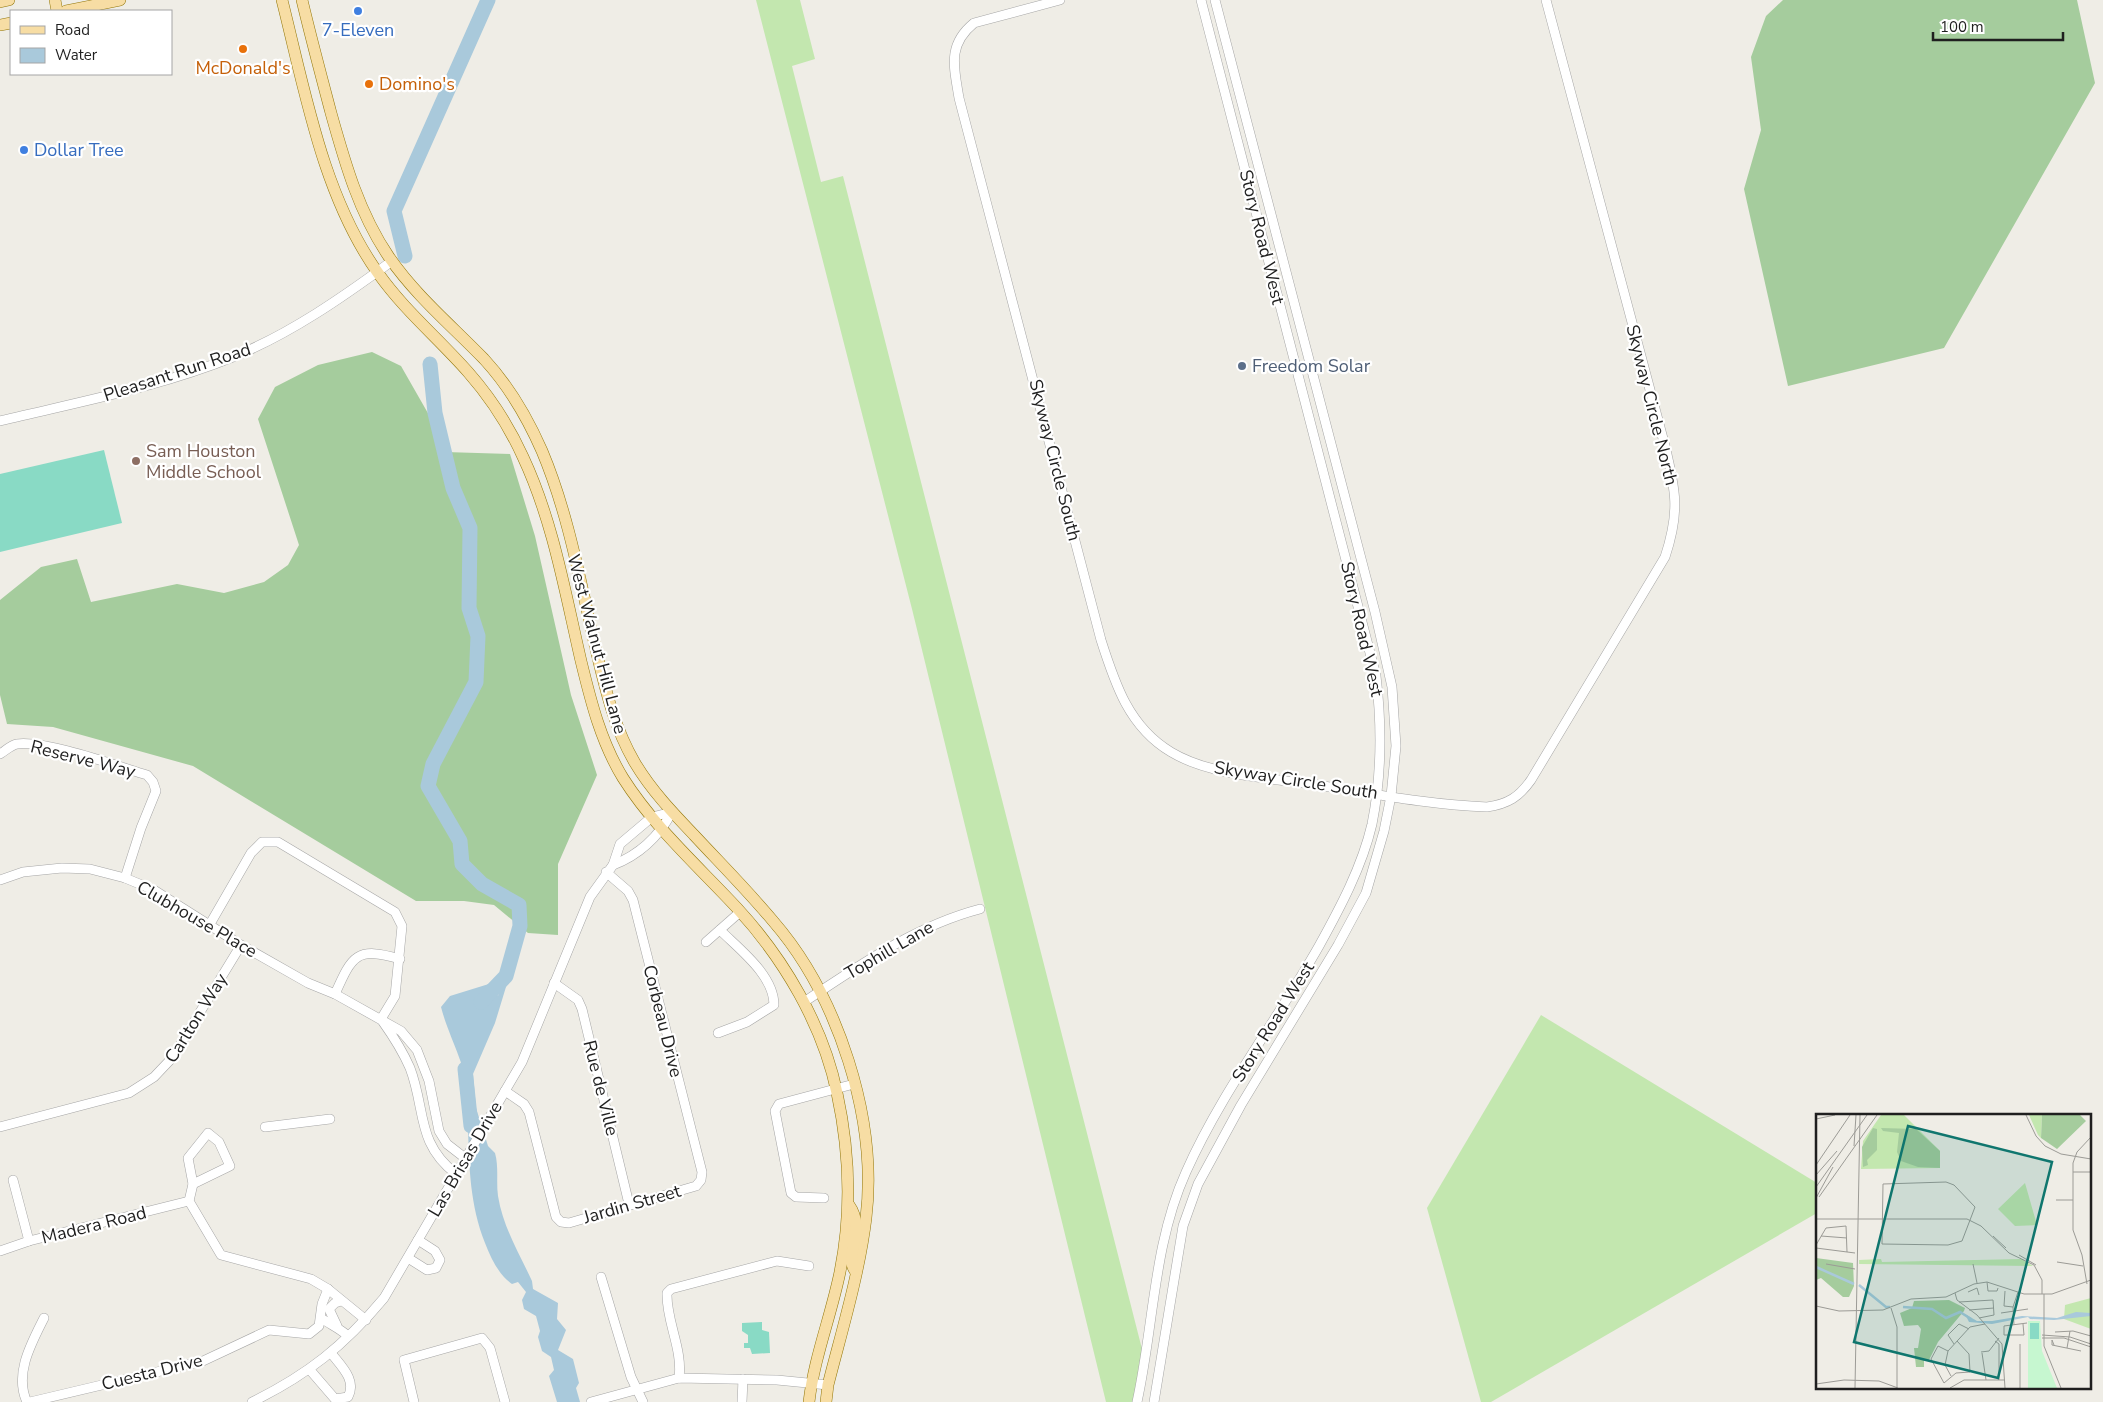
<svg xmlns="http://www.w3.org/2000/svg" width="2103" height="1402" font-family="'Nunito Sans',sans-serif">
	<rect width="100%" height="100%" fill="#efede6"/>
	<!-- grass -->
	<g fill="#c3e7af">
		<polygon points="756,0 800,0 815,59 792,66 821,182 843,176 1142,1349 1133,1402 1106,1402 912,609"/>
		<polygon points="1541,1015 1817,1183 1817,1213 1491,1402 1481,1402 1427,1208"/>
	</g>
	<!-- forest -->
	<g fill="#a5cc9d">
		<polygon points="1783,0 2077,0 2095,83 1944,348 1788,386 1744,189 1761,130 1751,57 1766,16"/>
		<polygon points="372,352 401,366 429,415 445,452 510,454 535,536 571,695 597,775 558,864 558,935 528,933 494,905 464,901 416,901 193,766 53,727 7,724 0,695 0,600 41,567 77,559 91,602 177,584 224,593 264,582 288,565 299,545 258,419 275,387 318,365"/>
	</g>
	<!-- pitch -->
	<g fill="#89dac5">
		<polygon points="104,450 122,523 0,552 0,474"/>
		<polygon points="762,1322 762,1330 769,1332 770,1353 752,1354 750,1348 744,1348 744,1343 748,1343 748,1335 742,1331 742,1323"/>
	</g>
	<!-- water -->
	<path fill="#a9c9db" d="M507,952L516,954L495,1023L473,1074L476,1108L488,1146L495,1153C499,1167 496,1182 498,1196C503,1227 519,1253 532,1281L533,1289L558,1303L557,1319L566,1330L558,1350L573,1359L579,1383L576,1388L580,1402H557L549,1376L554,1370L551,1357L542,1351L538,1337L540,1331L536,1316L524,1309L522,1300L526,1292L518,1282L512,1284C498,1274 491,1258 485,1243C470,1205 469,1167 468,1126C468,1117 470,1108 469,1099C467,1066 449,1038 441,1007L450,996L492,983L498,996Z"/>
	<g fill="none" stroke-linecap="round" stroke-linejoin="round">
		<!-- river -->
		<g stroke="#a9c9db" stroke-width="15">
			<polyline points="405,256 394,211 488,0"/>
			<polyline points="430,364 435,413 453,488 470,528 469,608 478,636 476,682 433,764 428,786 460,841 462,864 482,884 519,905 520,926 506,976 481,1002"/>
			<polyline points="465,1069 471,1126"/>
		</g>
		<!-- minor casing -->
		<g stroke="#a6a6a6" stroke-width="10">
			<g id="minor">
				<path d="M1060,0L974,23C947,45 954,67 959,98L1101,640C1115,684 1129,727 1171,752C1209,775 1268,778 1311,784C1369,793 1429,805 1487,807C1508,804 1519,797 1531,780L1665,557C1680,512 1676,491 1665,446L1546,0"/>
				<path d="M0,421C78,402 159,387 233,357C290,334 343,297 392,261"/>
				<path d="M0,754C5,751 11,745 17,744C45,740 117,766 147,775L153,782L156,791L141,828L125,878"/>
				<path d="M613,865C639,855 659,836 672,812"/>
				<polyline points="0,880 23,872 62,868 90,869 125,878 154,890 241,945 308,983 335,994 401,1031 417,1050 429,1081 439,1131 447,1144 465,1158"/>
				<polyline points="210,924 251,853 262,842 278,842 395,912 402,926 395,996 381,1019"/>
				<polyline points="706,942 740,912"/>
				<polyline points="554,983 578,1000 582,1009 629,1204"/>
				<path d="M335,994C352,956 356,946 400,959"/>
				<path d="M804,1002C860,965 915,926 980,909"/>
				<path d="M383,1022C393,1036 403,1052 410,1068C426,1110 416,1143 456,1174"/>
				<path d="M718,1033L747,1022L774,1005C774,975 739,949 720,930"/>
				<polyline points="505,1091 524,1104 529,1112 556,1217 561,1222 569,1223 696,1186 701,1180 702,1172 633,900 628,891 606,872"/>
				<polyline points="0,1127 129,1093 154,1077 172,1058 241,945"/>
				<polyline points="265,1127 330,1119"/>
				<polygon points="208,1133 219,1142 230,1166 193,1184 188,1158"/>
				<polyline points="13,1180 29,1241"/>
				<polyline points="193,1184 189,1201 221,1255 311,1279 328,1289 366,1320"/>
				<polyline points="824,1198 796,1197 791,1193 775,1111 779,1104 854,1084"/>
				<polyline points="0,1251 29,1241 189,1201"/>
				<polyline points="408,1258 427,1270 436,1268 440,1260 435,1251 418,1240"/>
				<polyline points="601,1277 631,1377 643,1402"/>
				<path d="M321,1318C331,1325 339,1328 348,1336"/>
				<polyline points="337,1326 329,1309 335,1303 341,1301"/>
				<path d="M310,1370L335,1399L348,1397C357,1380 341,1366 331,1353"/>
				<path d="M679,1378C683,1349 666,1321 667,1293L671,1289L777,1261L809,1266"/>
				<path d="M27,1402C14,1374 31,1344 44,1318"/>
				<polyline points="30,1402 203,1361 269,1330 309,1334 319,1326 322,1304 328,1289"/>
				<path d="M252,1402C307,1375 344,1346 384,1298L522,1062L590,897L613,865L620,844L652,817L672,812"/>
				<polyline points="414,1402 404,1360 482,1338 490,1348 505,1402"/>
				<polyline points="591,1402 679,1378 777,1380 828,1385"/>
				<polyline points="742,1402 743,1379"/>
				<path d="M1137,1402C1154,1325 1153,1245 1186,1172C1221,1093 1276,1022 1319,946C1340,908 1362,867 1372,824C1382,774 1382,726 1376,676L1201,0"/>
				<polyline points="1154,1402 1183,1226 1198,1184 1241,1105 1338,945 1366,893 1384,831 1391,796 1396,746 1392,687 1375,612 1215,0"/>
			</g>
		</g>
		<!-- major casing -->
		<g stroke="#927608" stroke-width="12">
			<g id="major">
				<polyline points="55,0 57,11"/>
				<path d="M282,0C305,91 323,196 378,273C404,310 438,338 468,372C490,397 509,426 523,457C553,521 565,592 581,661C591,702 601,742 623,778C654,827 698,866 737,908C784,959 823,1025 837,1093C850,1153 852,1212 840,1272C831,1316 814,1358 809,1402"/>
				<path d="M302,0C311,38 321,75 331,113C345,163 359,213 389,257C416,296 451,325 484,359C508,385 528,419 542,451C569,515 581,586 597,654C606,692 615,729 635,763C651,790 673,813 694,835C721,864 748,891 773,921C838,996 878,1119 866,1218C859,1275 842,1330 828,1385L826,1402"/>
				<polyline points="0,2 9,0"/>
				<polyline points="66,11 120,0"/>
				<polyline points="0,25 11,23"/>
				<path d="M849,1205C867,1230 842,1256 856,1272"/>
			</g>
		</g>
		<!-- minor -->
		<use href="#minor" stroke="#fff" stroke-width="9"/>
		<!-- major -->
		<use href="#major" stroke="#f7dda4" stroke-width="11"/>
	</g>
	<!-- markers -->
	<g fill="#3f7fe0" stroke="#fff" stroke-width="2">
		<circle cx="358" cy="11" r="5"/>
		<circle cx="24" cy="150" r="5"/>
	</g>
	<g fill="#e8710a" stroke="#fff" stroke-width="2">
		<circle cx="243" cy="49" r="5"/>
		<circle cx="369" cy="84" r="5"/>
	</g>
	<circle fill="#5c6f8a" stroke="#fff" stroke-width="2" cx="1242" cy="366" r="5"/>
	<circle fill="#8d6e63" stroke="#fff" stroke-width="2" cx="136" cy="461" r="5"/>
	<g text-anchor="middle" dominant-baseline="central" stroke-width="4.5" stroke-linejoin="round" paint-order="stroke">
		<!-- shop labels -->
		<g font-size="18" fill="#366cbe" stroke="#fff">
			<text x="358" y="30">7-Eleven</text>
			<text x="34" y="150" text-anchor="start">Dollar Tree</text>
		</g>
		<!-- food labels -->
		<g font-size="18" fill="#c56008" stroke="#fff">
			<text x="243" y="68">McDonald's</text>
			<text x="379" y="84" text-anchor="start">Domino's</text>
		</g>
		<!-- street labels -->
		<g font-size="18" fill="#1f1f1f" stroke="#fff">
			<text transform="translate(1262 237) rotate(76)">Story Road West</text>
			<text transform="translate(177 372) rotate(-18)">Pleasant Run Road</text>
			<text transform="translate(1652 405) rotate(76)">Skyway Circle North</text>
			<text transform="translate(1055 460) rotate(76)">Skyway Circle South</text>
			<text transform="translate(1362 629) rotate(77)">Story Road West</text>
			<text transform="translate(597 644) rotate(75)">West Walnut Hill Lane</text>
			<text transform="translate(83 759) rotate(14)">Reserve Way</text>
			<text transform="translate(1296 780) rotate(9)">Skyway Circle South</text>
			<text transform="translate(197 919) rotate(30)">Clubhouse Place</text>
			<text transform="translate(889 950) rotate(-30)">Tophill Lane</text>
			<text transform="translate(196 1018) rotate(-58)">Carlton Way</text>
			<text transform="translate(663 1021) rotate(76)">Corbeau Drive</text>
			<text transform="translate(1273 1022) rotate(-58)">Story Road West</text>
			<text transform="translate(601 1088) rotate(76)">Rue de Ville</text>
			<text transform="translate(465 1159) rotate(-60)">Las Brisas Drive</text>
			<text transform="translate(632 1204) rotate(-16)">Jardin Street</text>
			<text transform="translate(94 1225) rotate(-14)">Madera Road</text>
			<text transform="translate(152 1372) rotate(-14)">Cuesta Drive</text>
		</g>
		<!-- service labels -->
		<g font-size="18" fill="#4e5e75" stroke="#fff" text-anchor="start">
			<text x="1252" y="366">Freedom Solar</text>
		</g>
		<!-- education labels -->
		<g font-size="18" fill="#785e54" stroke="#fff" text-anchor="start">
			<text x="146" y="451">Sam Houston<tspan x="146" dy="21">Middle School</tspan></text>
		</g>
	</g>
	<!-- overview -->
	<g transform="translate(1816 1114)">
		<rect width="275" height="275" fill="#efede6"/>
		<path d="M65,1H88L124,37V54L45,55L47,27ZM213,1H226L225,24L222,21ZM209,69L221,111L199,112L182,95ZM65,145L66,148L206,145L217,152L43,150V146ZM275,184V215L248,205L249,191Z" fill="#c3e7af"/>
		<path d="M226,1H264L270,7L241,35L225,24ZM57,14L61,15V36L51,46L52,51L47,53L46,33ZM65,14L100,15L124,37V54L102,53L85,47L81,38L83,19L67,17ZM0,144L37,149L38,172L33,183H27L5,164L0,166ZM133,186L149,194L148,197L122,228L113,246H108V253H100L98,234H102L105,215L102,211L88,212L84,199L96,194L98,187Z" fill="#a5cc9d"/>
		<path d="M212,207H224L226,237L241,274H212Z" fill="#c6f7d0"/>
		<path d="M214,209H223V225H214Z" fill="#89dac5"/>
		<path d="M260,198L275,199V202L238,206L214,205L212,203L176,210L153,208L149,200L161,207H176L206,202L241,204Z" fill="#a9c9db"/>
		<path fill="none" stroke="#a9c9db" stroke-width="2.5" d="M0,153L38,170M43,171L70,193H74M87,193L116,195L130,204L144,198L155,205"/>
		<path fill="none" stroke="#9c9b96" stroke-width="1" d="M210,1L220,22L229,32L245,40L275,45M0,5L19,1M38,32L40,1M0,51L34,1M257,58H275M0,61L21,37M130,68L138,71L159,93L146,127L132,131L66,130L67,70ZM0,73L51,1M3,83L61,1M0,84L17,53M240,86H257M0,105H151L165,112L193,139L218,151L226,166V180M5,122L31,124M177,122L190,134M0,131L10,114L30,112L31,138M0,134L39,139M203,141L220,151M241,148L267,152M10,150L39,155M157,150L161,169M171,168L172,177H181L182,174M271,170L266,141L257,116V49L261,38L275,23M189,177L188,192L197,193M152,178L161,174L163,181M139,179L141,186L161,201L186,230L189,274M228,180V232L245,274M143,188L177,186L178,201L163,204M0,192L23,197L67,196L95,185L130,183L158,170L171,168L208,180H236L275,166M75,194L81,213V273M153,196L178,194M185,199L212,195M207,210L208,221H188V212L211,209M198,211L197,193L202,178M239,218L257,217L275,222M226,221L254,223L275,230M226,224H248L275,233M179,227L183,230V266M138,230L132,221L143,210L153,215M238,231L236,226V231L265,237M251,234L254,217M132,237L122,232L115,245L128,269L140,259L154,258L153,240L141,227M165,238L173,237L183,224M166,239L170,266M135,262L129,251L132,237L154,213L169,210M0,270L28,266L63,267L82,274M39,274L44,1M134,274L148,266H189M204,274V230"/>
		<path fill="#0f766e" fill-opacity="0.15" stroke="#0f766e" stroke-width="2.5" d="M92,12L236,48L182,264L38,228Z"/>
		<rect width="275" height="275" fill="none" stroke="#1f1f1f" stroke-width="2.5"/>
	</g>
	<!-- legend -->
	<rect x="10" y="10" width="162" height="65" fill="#ffffff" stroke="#a5a5a5"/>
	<rect x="20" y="26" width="25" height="8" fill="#f7dda4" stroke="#a5a5a5"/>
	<text x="55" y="35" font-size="15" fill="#1f1f1f">Road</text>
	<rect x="20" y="48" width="25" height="15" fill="#a9c9db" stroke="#a5a5a5"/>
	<text x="55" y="60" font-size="15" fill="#1f1f1f">Water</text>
	<!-- scale -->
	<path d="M1933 32v8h130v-8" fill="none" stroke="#1f1f1f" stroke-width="2.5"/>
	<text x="1940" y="32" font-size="15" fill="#1f1f1f" stroke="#ffffff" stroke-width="4" paint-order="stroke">100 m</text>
</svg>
